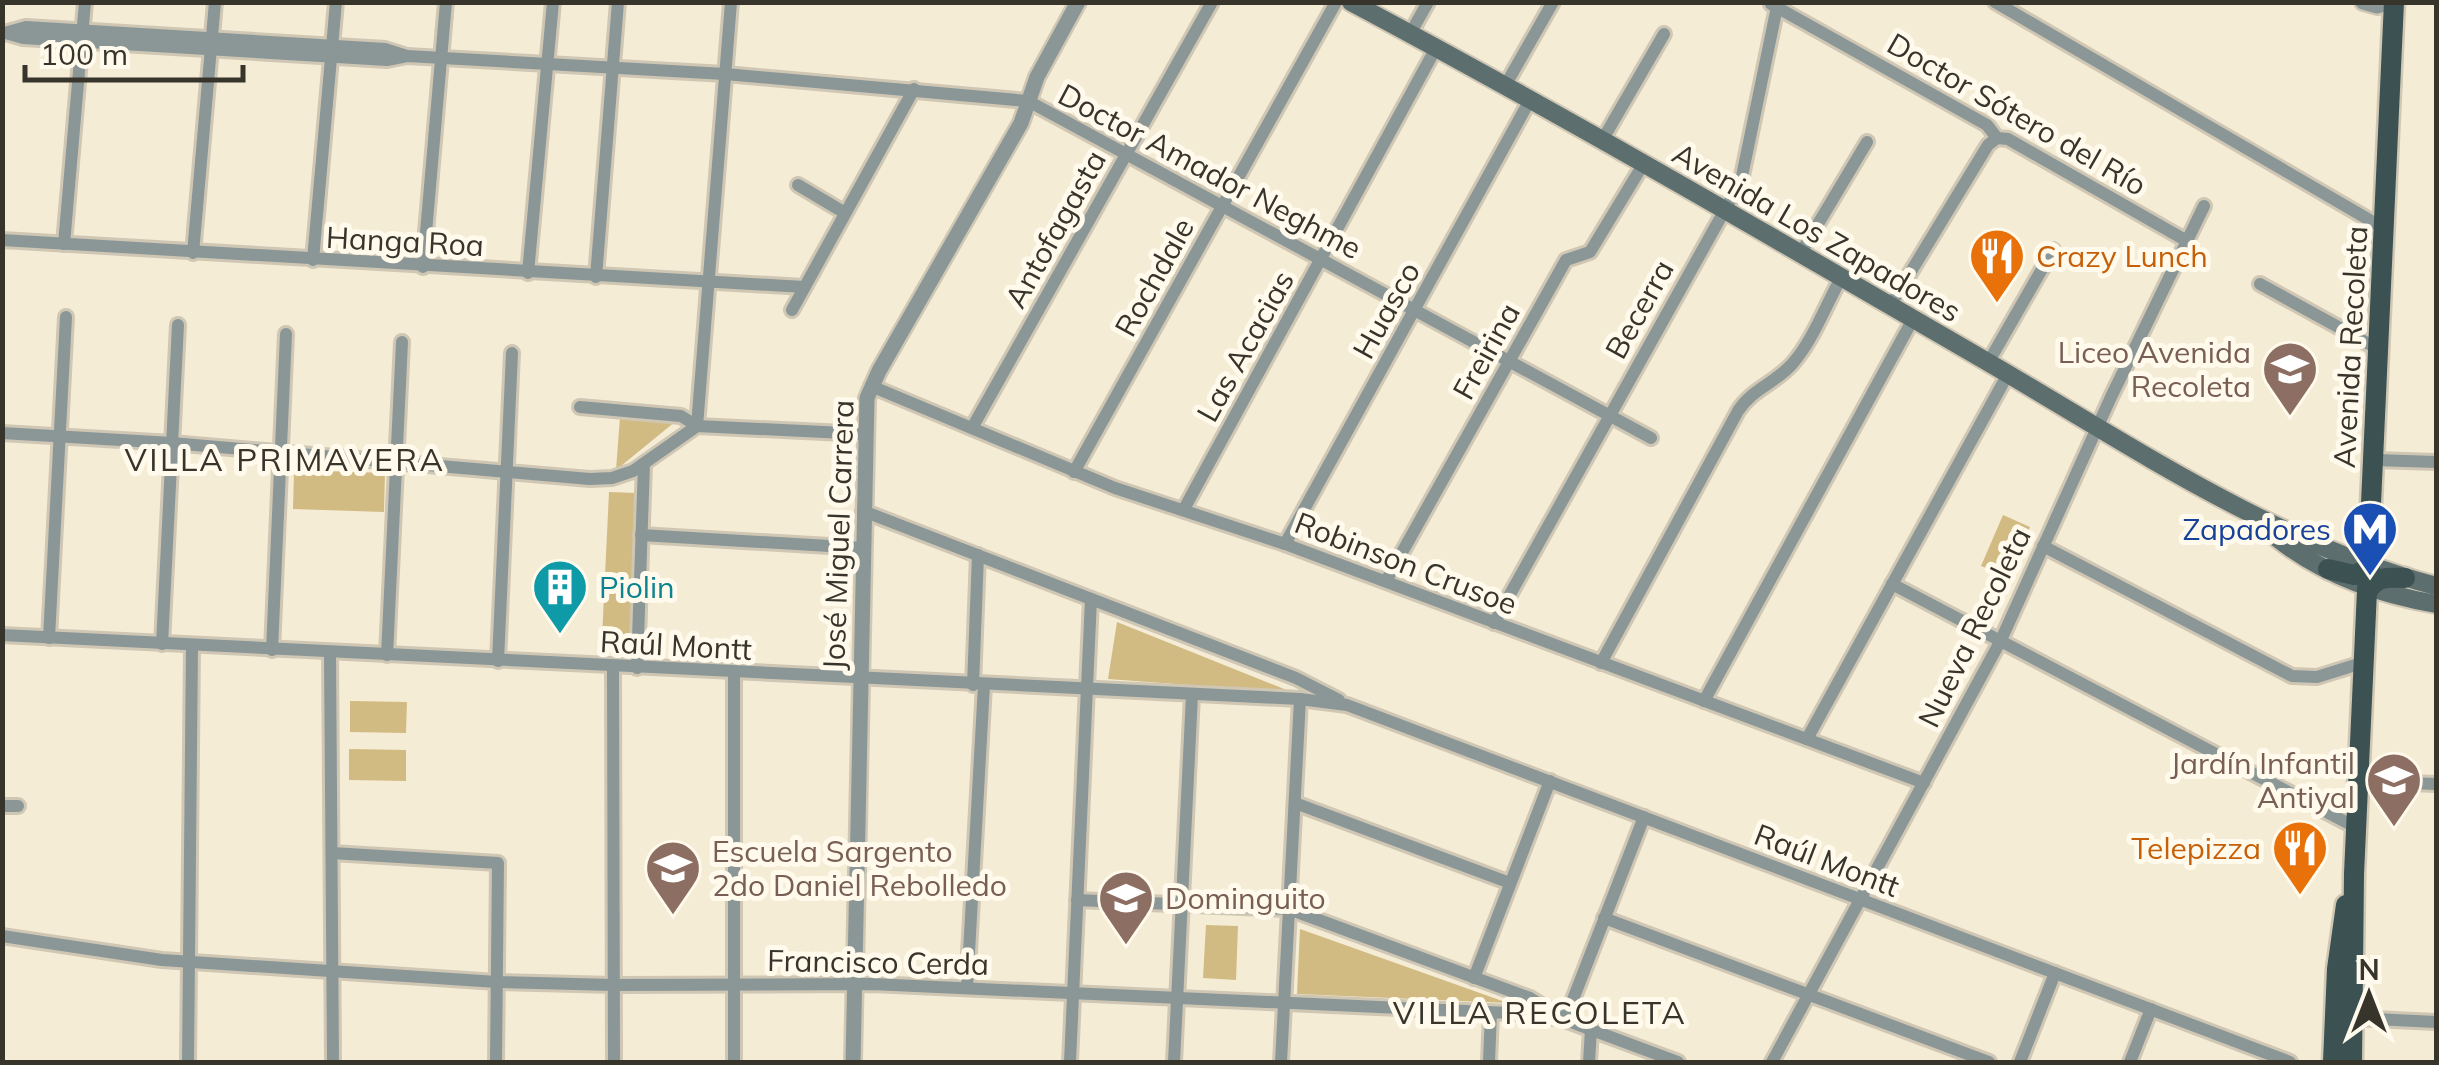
<svg xmlns="http://www.w3.org/2000/svg" width="2439" height="1065" font-family="Mulish,sans-serif">
	<rect width="100%" height="100%" fill="#f5ecd6"/>
	<!-- green -->
	<g fill="#d1bb82">
		<polygon points="620,417 676,421 616,470"/>
		<polygon points="294,470 385,473 384,512 293,509"/>
		<polygon points="609,492 636,493 630,639 602,638"/>
		<polygon points="2003,515 2030,527 2009,577 1981,566"/>
		<polygon points="1117,622 1294,693 1108,679"/>
		<polygon points="350,701 407,702 406,733 350,732"/>
		<polygon points="349,749 406,750 406,781 349,780"/>
		<polygon points="1206,925 1238,926 1236,980 1203,978"/>
		<polygon points="1300,929 1508,1003 1297,994"/>
	</g>
	<g fill="none" stroke-linecap="round" stroke-linejoin="round">
		<!-- minor casing -->
		<g stroke="#cfc7b4" stroke-width="18">
			<g id="minor">
				<polyline points="1995,2 2385,229"/>
				<polyline points="1771,4 1987,125 1997,138 2008,139 2187,241"/>
				<polyline points="2,32 23,38 387,60 407,56 725,74 1028,101 1651,438"/>
				<polyline points="8,32 26,27 385,49 407,56"/>
				<polyline points="1410,34 1428,2"/>
				<polyline points="1505,86 1553,2"/>
				<polyline points="1603,139 1664,34"/>
				<polyline points="798,185 845,213"/>
				<polyline points="2,240 804,287"/>
				<polyline points="64,244 85,2"/>
				<polyline points="193,253 215,2"/>
				<polyline points="1800,254 1867,142"/>
				<polyline points="313,260 336,2"/>
				<polyline points="423,267 446,2"/>
				<polyline points="528,273 553,2"/>
				<polyline points="596,277 618,2"/>
				<polyline points="2260,284 2380,350"/>
				<polyline points="1890,306 1988,145 1997,138"/>
				<polyline points="792,310 914,89"/>
				<polyline points="1988,363 2053,250"/>
				<polyline points="871,386 1115,488 1285,544 1924,783"/>
				<polyline points="580,407 681,416 697,426"/>
				<polyline points="697,426 731,2"/>
				<polyline points="972,428 1212,2"/>
				<polyline points="2,433 172,443 590,479 612,478 633,471 697,426 865,434"/>
				<polyline points="2375,460 2436,462"/>
				<polyline points="1074,472 1336,2"/>
				<polyline points="1184,509 1436,48"/>
				<polyline points="863,511 1296,678 1339,700"/>
				<polyline points="641,535 863,548"/>
				<polyline points="1285,544 1530,100"/>
				<polyline points="2043,546 2292,676 2317,677 2365,662"/>
				<polyline points="1386,581 1566,260 1590,252 1644,163"/>
				<polyline points="1892,584 2357,828"/>
				<polyline points="1494,623 1741,181 1778,2"/>
				<polyline points="2,635 1300,699 1347,705 2290,1062"/>
				<polyline points="49,638 66,317"/>
				<polyline points="162,644 178,325"/>
				<polyline points="272,650 286,334"/>
				<polyline points="330,653 333,1062"/>
				<polyline points="387,655 402,342"/>
				<polyline points="498,661 512,353"/>
				<path d="M1601,663L1738,411C1752,389 1776,383 1793,363C1813,340 1826,305 1841,278"/>
				<polyline points="613,667 614,1062"/>
				<polyline points="637,668 644,464"/>
				<polyline points="734,673 734,1062"/>
				<polyline points="973,685 978,555"/>
				<polyline points="1704,701 1913,319"/>
				<polyline points="1807,739 2008,374"/>
				<polyline points="2359,781 2436,784"/>
				<polyline points="1295,803 1510,883"/>
				<polyline points="2,806 18,806"/>
				<polyline points="332,853 498,863 496,1062"/>
				<polyline points="1077,900 1289,909 1530,998 1559,1016"/>
				<polyline points="1604,918 1989,1062"/>
				<polyline points="2,936 162,960 497,982 614,985 872,984 1531,1014 1565,1020 1678,1062"/>
				<polyline points="1474,978 1550,781"/>
				<polyline points="967,988 984,685"/>
				<polyline points="2354,1018 2436,1022"/>
				<polyline points="1565,1020 1644,817"/>
				<polyline points="188,1062 192,646"/>
				<polyline points="1070,1062 1091,599"/>
				<polyline points="1174,1062 1192,695"/>
				<polyline points="1281,1062 1300,699"/>
				<polyline points="1489,1062 1491,1013"/>
				<polyline points="1589,1062 1591,1029"/>
				<polyline points="1772,1062 2001,640 2111,397 2204,206"/>
				<polyline points="2020,1062 2055,973"/>
				<polyline points="2130,1062 2151,1009"/>
			</g>
		</g>
		<!-- tertiary casing -->
		<g stroke="#cfc7b4" stroke-width="20">
			<g id="tertiary">
				<polyline points="2363,2 2377,6 2392,2"/>
				<polyline points="853,1062 867,398 879,371 1021,123 1037,77 1078,2"/>
			</g>
		</g>
		<!-- secondary casing -->
		<g stroke="#cfc7b4" stroke-width="22">
			<g id="secondary">
				<path d="M1351,2C1567,117 1779,241 1991,364C2133,447 2276,544 2436,586"/>
				<path d="M2260,523C2308,569 2372,593 2436,604"/>
			</g>
		</g>
		<!-- primary casing -->
		<g stroke="#cfc7b4" stroke-width="25">
			<g id="primary">
				<polyline points="2328,569 2354,575 2370,568"/>
				<path d="M2369,589C2379,575 2390,578 2405,578"/>
				<polyline points="2333,1062 2337,969 2346,905"/>
				<polyline points="2352,1062 2354,874 2394,2"/>
			</g>
		</g>
		<!-- minor -->
		<use href="#minor" stroke="#8b9797" stroke-width="12"/>
		<!-- tertiary -->
		<use href="#tertiary" stroke="#8b9797" stroke-width="15"/>
		<!-- secondary -->
		<use href="#secondary" stroke="#5c6e6e" stroke-width="18"/>
		<!-- primary -->
		<use href="#primary" stroke="#3c5152" stroke-width="20"/>
	</g>
	<!-- icons -->
	<defs>
		<g id="restaurant-pin" transform="scale(2.875)"><path d="M0 17L-7.5 6A9.5 9.5 0 1 1 7.5 6Z" fill="#e8710a" stroke="#fffaec"/><path d="M-5-6h1v4h1v-4h1v4h1v-4h1v5L-1.5 .5V6h-2V.5L-5-1ZM5-6V6H3V1.5H1.5Q1.5-4 5-6Z" fill="#fff"/></g>
		<g id="school-pin" transform="scale(2.875)"><path d="M0 17L-7.5 6A9.5 9.5 0 1 1 7.5 6Z" fill="#8d6e63" stroke="#fffaec"/><path d="M0-5L7-2L0 1L-7-2ZM-4 1L0 2.5L4 1V4Q0 6-4 4Z" fill="#fff"/></g>
		<g id="metro-pin" transform="scale(2.875)"><path d="M0 17L-7.5 6A9.5 9.5 0 1 1 7.5 6Z" fill="#1a4fb4" stroke="#fffaec"/><path d="M-5.5 5V-5H-3L0 0L3-5H5.5V5H3V-.5L0 4L-3-.5V5Z" fill="#fff"/></g>
		<g id="building-pin" transform="scale(2.875)"><path d="M0 17L-7.5 6A9.5 9.5 0 1 1 7.5 6Z" fill="#0f9aa8" stroke="#fffaec"/><path d="M-4-6H4V6H1V3H-1V6H-4ZM-2.5-4.3h1.7v1.8h-1.7ZM.8-4.3h1.7v1.8H.8ZM-2.5-1h1.7V.8h-1.7ZM.8-1h1.7V.8H.8Z" fill="#fff"/></g>
	</defs>
	<g fill-rule="evenodd">
		<use href="#restaurant-pin" x="1997" y="256"/>
		<use href="#school-pin" x="2290" y="369"/>
		<use href="#metro-pin" x="2370" y="529"/>
		<use href="#building-pin" x="560" y="587"/>
		<use href="#school-pin" x="2394" y="780"/>
		<use href="#restaurant-pin" x="2300" y="848"/>
		<use href="#school-pin" x="673" y="868"/>
		<use href="#school-pin" x="1126" y="898"/>
	</g>
	<g text-anchor="middle" dominant-baseline="central" stroke-width="10" stroke-linejoin="round" paint-order="stroke">
		<!-- street labels -->
		<g font-size="30" fill="#37342b" stroke="#fffaec">
			<text transform="translate(2017 114) rotate(30)">Doctor Sótero del Río</text>
			<text transform="translate(1210 171) rotate(28)">Doctor Amador Neghme</text>
			<text transform="translate(1055 229) rotate(-61)">Antofagasta</text>
			<text transform="translate(1817 232) rotate(30)">Avenida Los Zapadores</text>
			<text transform="translate(405 241) rotate(3)">Hanga Roa</text>
			<text transform="translate(1154 277) rotate(-61)">Rochdale</text>
			<text transform="translate(1639 309) rotate(-61)">Becerra</text>
			<text transform="translate(1386 310) rotate(-61)">Huasco</text>
			<text transform="translate(1245 346) rotate(-61)">Las Acacias</text>
			<text transform="translate(2350 347) rotate(-87)">Avenida Recoleta</text>
			<text transform="translate(1486 351) rotate(-61)">Freirina</text>
			<text transform="translate(838 535) rotate(-88)">José Miguel Carrera</text>
			<text transform="translate(1406 563) rotate(21)">Robinson Crusoe</text>
			<text transform="translate(1974 627) rotate(-64)">Nueva Recoleta</text>
			<text transform="translate(676 645) rotate(3)">Raúl Montt</text>
			<text transform="translate(1827 860) rotate(21)">Raúl Montt</text>
			<text transform="translate(878 962) rotate(1)">Francisco Cerda</text>
		</g>
		<!-- food labels -->
		<g font-size="30" fill="#c56008" stroke="#fffaec" text-anchor="start">
			<text x="2036" y="256">Crazy Lunch</text>
			<text x="2261" y="848" text-anchor="end">Telepizza</text>
		</g>
		<!-- education labels -->
		<g font-size="30" fill="#785e54" stroke="#fffaec" text-anchor="end">
			<text x="2251" y="352">Liceo Avenida<tspan x="2251" dy="34">Recoleta</tspan></text>
			<text x="2355" y="763">Jardín Infantil<tspan x="2355" dy="34">Antiyal</tspan></text>
			<text x="712" y="851" text-anchor="start">Escuela Sargento<tspan x="712" dy="34">2do Daniel Rebolledo</tspan></text>
			<text x="1165" y="898" text-anchor="start">Dominguito</text>
		</g>
		<!-- transit labels -->
		<g font-size="30" fill="#164399" stroke="#fffaec" text-anchor="end">
			<text x="2331" y="529">Zapadores</text>
		</g>
		<!-- culture labels -->
		<g font-size="30" fill="#0d838f" stroke="#fffaec" text-anchor="start">
			<text x="599" y="587">Piolin</text>
		</g>
		<!-- neighbourhood labels -->
		<g font-size="32" letter-spacing="2.5" fill="#37342b" stroke="#fffaec">
			<text x="285" y="459">VILLA PRIMAVERA</text>
			<text x="1540" y="1012">VILLA RECOLETA</text>
		</g>
	</g>
	<!-- border -->
	<rect width="2439" height="1065" fill="none" stroke="#37342b" stroke-width="10"/>
	<!-- north arrow -->
	<g transform="translate(2369 995)" stroke="#fffaec" stroke-width="8" paint-order="stroke">
	<path d="M0-8L18 38L0 25L-18 38Z" fill="#37342b"/>
	<text y="-15" font-size="28" font-weight="bold" text-anchor="middle" fill="#37342b">N</text>
	</g>
	<!-- scale -->
	<path d="M25 65v15h218v-15" fill="none" stroke="#37342b" stroke-width="5"/>
	<text x="40" y="65" font-size="30" fill="#37342b" stroke="#fffaec" stroke-width="8" paint-order="stroke">100 m</text>
</svg>
